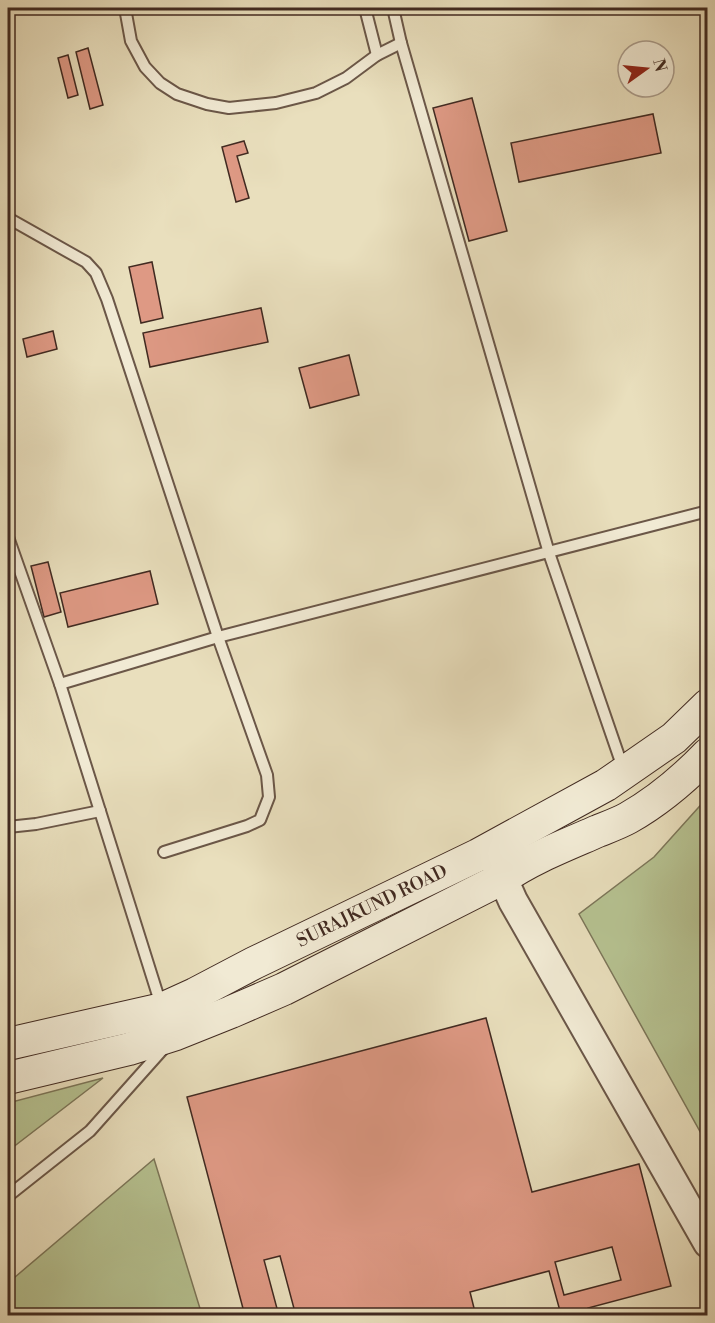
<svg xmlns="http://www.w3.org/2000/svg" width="715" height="1323" font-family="'Libre Bodoni',serif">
	<rect width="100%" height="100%" fill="#e9dfbd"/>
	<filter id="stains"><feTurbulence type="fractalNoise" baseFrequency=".00333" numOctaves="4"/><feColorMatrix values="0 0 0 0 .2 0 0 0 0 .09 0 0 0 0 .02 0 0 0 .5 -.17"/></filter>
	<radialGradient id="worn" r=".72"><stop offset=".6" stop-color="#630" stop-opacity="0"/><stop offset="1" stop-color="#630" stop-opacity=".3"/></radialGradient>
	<!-- green -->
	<g fill="#b6c291" stroke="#7c7659" stroke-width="1.5">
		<polygon points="707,798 707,1144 579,914 654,857"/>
		<polygon points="103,1078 8,1151 8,1103"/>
		<polygon points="154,1159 202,1315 8,1315 8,1283"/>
	</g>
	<!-- building -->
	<g fill="#de9984" stroke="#412a21" stroke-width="1.5" fill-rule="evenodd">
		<polygon points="88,48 103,105 90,109 76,52"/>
		<polygon points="68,55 78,95 68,98 58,58"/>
		<polygon points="472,98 507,231 469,241 433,108"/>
		<polygon points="653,114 661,153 519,182 511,143"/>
		<polygon points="244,141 248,153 237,156 249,198 236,202 222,147"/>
		<polygon points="152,262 163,318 141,323 129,267"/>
		<polygon points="261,308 268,342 150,367 143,333"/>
		<polygon points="53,331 57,349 27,357 23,339"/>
		<polygon points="349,355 359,395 310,408 299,368"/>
		<polygon points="48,562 61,612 44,617 31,566"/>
		<polygon points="150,571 158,604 68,627 60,593"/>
		<path d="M486,1018L532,1192L639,1164L671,1286L588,1308L589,1316H543L560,1311L549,1271L470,1292L476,1316H296L280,1256L264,1260L279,1316H245L187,1097ZM612,1247L621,1280L564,1295L555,1262Z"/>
	</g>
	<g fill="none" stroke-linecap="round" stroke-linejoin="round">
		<!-- service casing -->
		<g stroke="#6b5748" stroke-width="14">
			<g id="service">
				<polyline points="125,8 131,41 145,67 160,83 177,94 207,104 229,108 276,103 316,93 346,78 377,55 401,43"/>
				<polyline points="365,8 377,55"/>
				<polyline points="393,8 401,43 549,553 623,768"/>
				<polyline points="8,218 86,262 96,273 107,299 218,637 267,775 269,797 260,820 247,826 164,852"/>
				<polyline points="8,537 60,684 161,1005"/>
				<polyline points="60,684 218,637 708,511"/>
				<polyline points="8,827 36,824 100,811"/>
				<polyline points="8,1196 90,1131 164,1048"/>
			</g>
		</g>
		<!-- tertiary casing -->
		<g stroke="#6b5748" stroke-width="32">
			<polyline id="tertiary" points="493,856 513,901 708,1243"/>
		</g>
		<!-- secondary casing -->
		<g stroke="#412a21" stroke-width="34">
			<g id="secondary">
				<polyline points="8,1044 162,1009 195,994 254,963 478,855 606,785 674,738 708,705"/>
				<path d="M8,1078L129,1049L176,1034L231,1012L284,989L503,878C532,858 566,845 598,831C608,827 619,823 628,818C658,801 684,779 708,754"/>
			</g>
		</g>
		<!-- service -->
		<use href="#service" stroke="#f1ead4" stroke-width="10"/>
		<!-- tertiary -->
		<use href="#tertiary" stroke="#f1ead4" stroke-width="28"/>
		<!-- secondary -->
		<use href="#secondary" stroke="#f1ead4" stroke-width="32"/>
	</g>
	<g text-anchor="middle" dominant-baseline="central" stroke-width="4.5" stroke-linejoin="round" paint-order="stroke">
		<!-- street labels -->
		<g font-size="18" fill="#412a21" stroke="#f1ead4">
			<text transform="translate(372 906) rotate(-26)">SURAJKUND ROAD</text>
		</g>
	</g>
	<!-- margin -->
	<rect width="715" height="1323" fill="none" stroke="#e9dfbd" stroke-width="30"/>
	<rect x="9" y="9" width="697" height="1305" fill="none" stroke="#412a21" stroke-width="3"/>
	<rect x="15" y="15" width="685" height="1293" fill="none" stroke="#412a21" stroke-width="1.5"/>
	<!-- north arrow -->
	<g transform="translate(646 69) rotate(75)"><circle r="28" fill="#f1ead4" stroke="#ab9d8c" stroke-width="1.5"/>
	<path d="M0-4.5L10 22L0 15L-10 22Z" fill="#8f2418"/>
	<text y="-9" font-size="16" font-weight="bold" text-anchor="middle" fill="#412a21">N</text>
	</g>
	<rect width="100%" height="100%" filter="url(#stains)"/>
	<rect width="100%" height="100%" fill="url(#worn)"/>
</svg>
